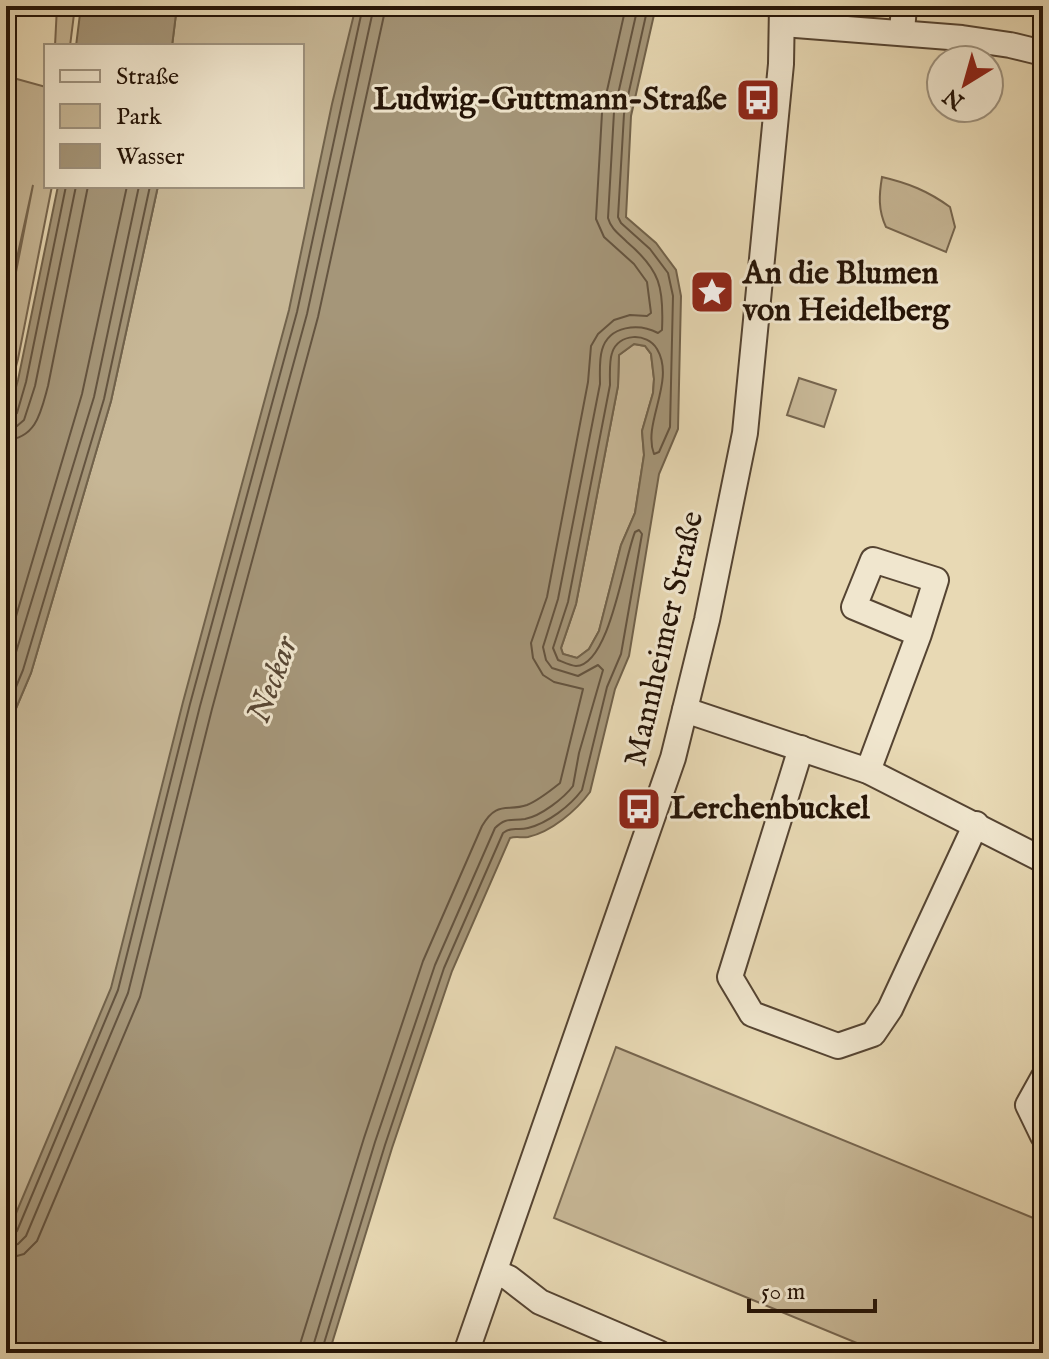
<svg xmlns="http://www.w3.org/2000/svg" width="1049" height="1359" font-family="'IM FELL English',serif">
	<rect width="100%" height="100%" fill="#e8d9b4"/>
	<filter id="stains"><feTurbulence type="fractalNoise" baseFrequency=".0025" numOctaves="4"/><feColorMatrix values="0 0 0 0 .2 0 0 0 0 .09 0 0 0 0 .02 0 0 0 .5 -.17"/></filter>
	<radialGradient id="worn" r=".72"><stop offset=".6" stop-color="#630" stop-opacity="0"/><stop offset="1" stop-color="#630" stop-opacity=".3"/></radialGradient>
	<!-- green -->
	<g fill="#c7b796" stroke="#76654e" stroke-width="2">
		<polygon points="57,6 75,6 70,46 55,46"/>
		<polygon points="177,6 502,6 6,1353 6,732 31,673 111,401 158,186 302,186 302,46 172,46"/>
		<polygon points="6,76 46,87 46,186 52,186 18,359 6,403 6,323 33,185 6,308"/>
		<path d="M882,177C908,183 928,191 950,207L955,227L946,252L886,227C878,210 879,195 882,177Z"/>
		<polygon points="634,344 645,346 651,354 654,379 653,393 642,431 644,455 635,513 621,545 599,631 589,649 577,658 563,654 561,648 576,604 618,386 619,355"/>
		<polygon points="799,378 836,390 824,427 787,415"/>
		<polygon points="616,1047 1043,1222 1043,1353 881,1353 554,1218"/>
	</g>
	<!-- water -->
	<g fill="#a59679" stroke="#71624b" stroke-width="2" fill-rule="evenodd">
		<polygon points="81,6 177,6 172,46 76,46"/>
		<path d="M356,6H656L631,116L626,217L656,243L676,270L681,296L678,429L659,474L629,656L615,689L590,792C576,811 551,832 528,837C521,838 516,836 510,838L452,971L392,1148L329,1353H6V1237L111,988L183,702L289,310L332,104ZM634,344L645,346L651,354L654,379L653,393L642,431L644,455L635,513L621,545L599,631L589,649L577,658L563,654L561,648L576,604L618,386L619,355Z"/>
		<polygon points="58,186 158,186 111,401 31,673 6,732 6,422 18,380"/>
	</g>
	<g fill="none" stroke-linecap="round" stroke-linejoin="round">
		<!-- shore -->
		<g stroke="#645440" stroke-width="2">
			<polyline points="6,418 17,413 26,382 66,186"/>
			<polyline points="6,428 17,426 24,420 35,386 76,186"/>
			<path d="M6,440C37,438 41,411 48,386L88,186"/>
			<polyline points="6,650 82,394 127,186"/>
			<polyline points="6,685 94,397 139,186"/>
			<polyline points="6,711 23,670 104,399 150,186"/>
			<polyline points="6,1237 12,1236 17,1231 118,990 190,704 297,312 363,6"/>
			<polyline points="6,1247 18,1244 26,1236 128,993 200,706 307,314 374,6"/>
			<polyline points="6,1259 24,1254 37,1241 140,997 212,709 318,317 386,6"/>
			<path d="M299,1353L301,1341L364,1138L423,961L482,826C497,800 507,812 527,805C539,800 550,791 560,783L583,689L554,682L543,675L533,658L531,643L547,597L588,382L591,346L598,334L614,320L630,315L647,316L651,313L647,282L634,264L604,237L596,219L602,113L626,6"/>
			<path d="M311,1353L375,1142L435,965L495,828C506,817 511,821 525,819C541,816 564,798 573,786L579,753L603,670L598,665L578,676L552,668L546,660L543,647L558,599L600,384C600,373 599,360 602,350C609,325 639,323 658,333L662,330C664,287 660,270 627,242C619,234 611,229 608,218L614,112L638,6"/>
			<path d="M321,1353L385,1145L444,968L503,833C513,826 517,831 528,828C548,823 570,806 582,790L607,687L621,654L642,534L639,530L635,532C624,558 610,665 576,666C571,666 563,662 558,660L553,648L568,602L610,385C610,375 609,362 612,353C618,333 647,332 657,349C676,381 642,423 654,454L659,452L670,427L673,296L668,273L650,249L621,223L618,217L624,114L648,6"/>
		</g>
		<!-- minor casing -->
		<g stroke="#554432" stroke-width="28">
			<g id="minor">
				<polyline points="783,24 962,38 1010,45 1043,53"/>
				<polyline points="902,32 904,6"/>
				<polyline points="685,710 868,771 1043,860"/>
				<polyline points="801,748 730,977 752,1014 838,1046 873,1034 890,1009 976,824"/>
				<polyline points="868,771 919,634 936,580 873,560 854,607 919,634"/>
				<polyline points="1043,1078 1028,1105 1043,1136"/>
				<polyline points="495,1272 509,1278 540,1302 659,1353"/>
				<polyline points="466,1353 673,758 707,620 745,433 781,64 782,6"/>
			</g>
		</g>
		<!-- minor -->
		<use href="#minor" stroke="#f0e6ce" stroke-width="24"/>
	</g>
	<!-- icons -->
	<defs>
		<g id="bus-square" transform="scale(2.3)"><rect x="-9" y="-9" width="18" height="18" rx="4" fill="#8f2418" stroke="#f0e6ce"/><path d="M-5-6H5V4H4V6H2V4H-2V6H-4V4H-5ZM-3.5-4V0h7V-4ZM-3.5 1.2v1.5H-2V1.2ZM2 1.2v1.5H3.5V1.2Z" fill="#fff"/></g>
		<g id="sight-square" transform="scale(2.3)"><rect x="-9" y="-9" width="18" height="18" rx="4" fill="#8f2418" stroke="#f0e6ce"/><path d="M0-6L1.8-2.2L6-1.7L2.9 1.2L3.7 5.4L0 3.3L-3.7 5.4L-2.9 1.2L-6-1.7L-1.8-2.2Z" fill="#fff"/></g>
	</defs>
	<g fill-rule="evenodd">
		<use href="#bus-square" x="758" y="100"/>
		<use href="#sight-square" x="712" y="292"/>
		<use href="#bus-square" x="639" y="809"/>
	</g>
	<g text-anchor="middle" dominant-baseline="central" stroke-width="6" stroke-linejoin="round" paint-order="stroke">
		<!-- poi labels -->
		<g font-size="32" font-weight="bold" fill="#241306" stroke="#f0e6ce" text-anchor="start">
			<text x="727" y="100" text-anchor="end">Ludwig-Guttmann-Straße</text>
			<text x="743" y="274">An die Blumen<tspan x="743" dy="37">von Heidelberg</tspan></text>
			<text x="670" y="809">Lerchenbuckel</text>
		</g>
		<!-- street labels -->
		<g font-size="32" fill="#241306" stroke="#f0e6ce">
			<text transform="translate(665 639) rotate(-77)">Mannheimer Straße</text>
		</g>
		<!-- water labels -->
		<g font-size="34" font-style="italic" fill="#584734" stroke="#f0e6ce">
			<text transform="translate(273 680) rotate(-70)">Neckar</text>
		</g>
	</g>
	<!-- margin -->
	<rect width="1049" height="1359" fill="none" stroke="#e8d9b4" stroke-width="32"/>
	<rect x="8" y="8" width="1033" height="1343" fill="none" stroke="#241306" stroke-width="4"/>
	<rect x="16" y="16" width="1017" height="1327" fill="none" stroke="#241306" stroke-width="2"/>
	<!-- legend -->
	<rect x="44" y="44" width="260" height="144" fill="#f0e6ce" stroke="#9e927e" stroke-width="2"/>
	<rect x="60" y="70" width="40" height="12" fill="#f0e6ce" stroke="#9e927e" stroke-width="2"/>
	<text x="116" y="84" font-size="24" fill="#241306">Straße</text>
	<rect x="60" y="104" width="40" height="24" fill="#c7b796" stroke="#9e927e" stroke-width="2"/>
	<text x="116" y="124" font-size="24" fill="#241306">Park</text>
	<rect x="60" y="144" width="40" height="24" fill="#a59679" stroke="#9e927e" stroke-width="2"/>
	<text x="116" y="164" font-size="24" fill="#241306">Wasser</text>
	<!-- north arrow -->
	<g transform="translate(965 84) rotate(217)"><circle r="38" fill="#f0e6ce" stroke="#9e927e" stroke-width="2"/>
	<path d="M0-6L14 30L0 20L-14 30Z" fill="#8f2418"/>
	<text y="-12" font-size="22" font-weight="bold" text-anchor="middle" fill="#241306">N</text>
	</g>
	<!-- scale -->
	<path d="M749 1299v12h126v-12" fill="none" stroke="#241306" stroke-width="4"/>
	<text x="761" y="1299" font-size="24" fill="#241306" stroke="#f0e6ce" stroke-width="6" paint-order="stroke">50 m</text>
	<rect width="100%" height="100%" filter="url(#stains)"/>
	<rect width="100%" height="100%" fill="url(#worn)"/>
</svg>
